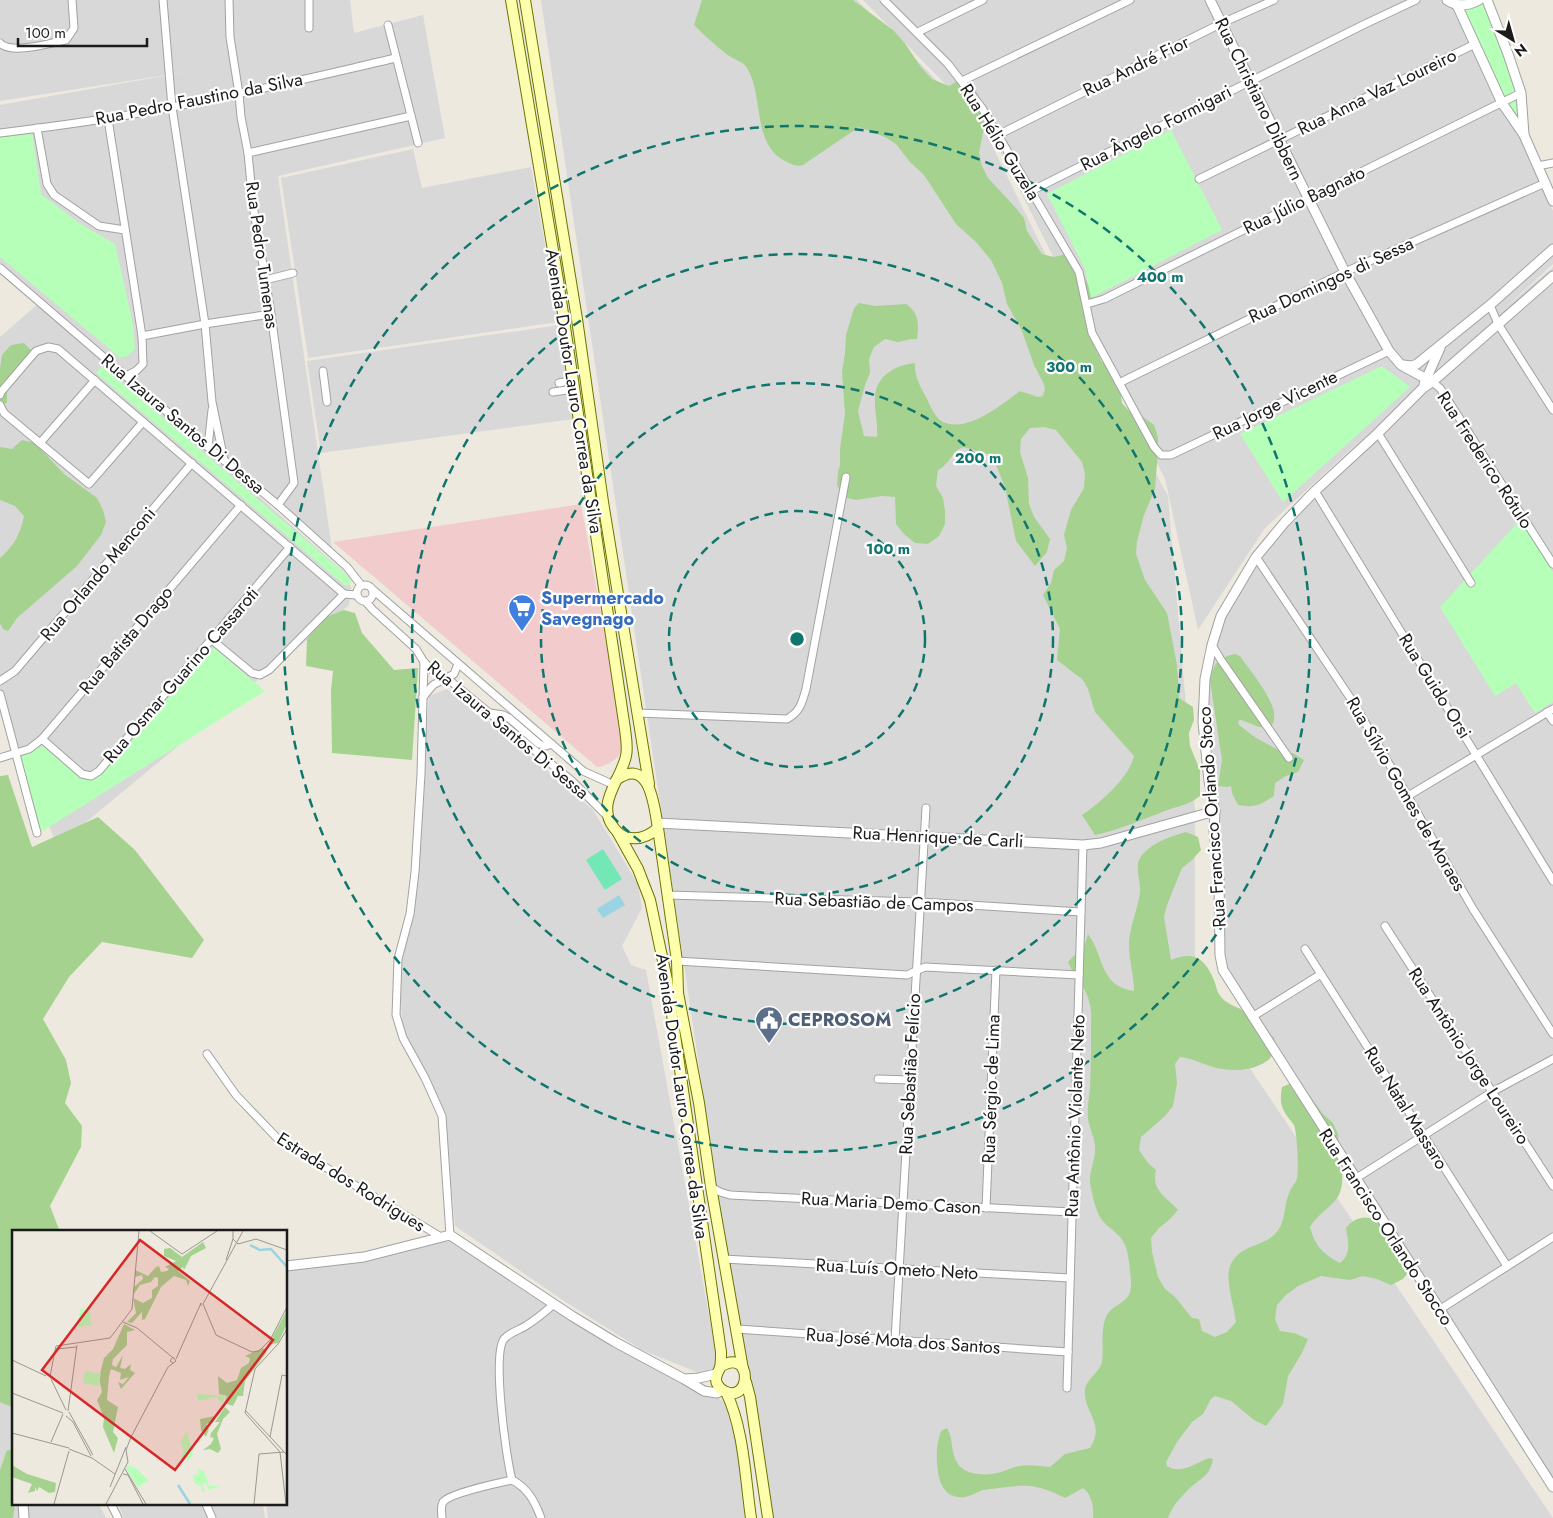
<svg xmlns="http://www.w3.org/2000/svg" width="1553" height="1518" font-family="Jost,sans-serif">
	<rect width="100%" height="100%" fill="#eee9df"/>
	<!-- residential -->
	<g fill="#d9d8d8">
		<polygon points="0,0 350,0 354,33 423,15 445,138 278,176 332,549 0,263 0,105 186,72 0,101"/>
		<polygon points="541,0 857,0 983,127 1129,424 1168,496 1195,810 1195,987 1553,1518 766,1518"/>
		<polygon points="863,0 1468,0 1476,15 1553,211 1553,264 1504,309 1553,267 1553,1481 1224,978 1222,905 1197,713 1214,619 1275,526 1361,440 1265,528 1198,630 1165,479 989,129"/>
		<polygon points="413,149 422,188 531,167 559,322 308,358 281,178"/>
		<polygon points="40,302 346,574 351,588 349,605 57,846 0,698 0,337"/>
		<polygon points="560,325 574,419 321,453 307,361"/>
		<polygon points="447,689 522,749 593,810 638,884 642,908 622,946 631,965 646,970 718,1364 704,1375 642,1350 564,1301 455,1226 443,1110 402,1026 400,966 412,910 429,696"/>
		<polygon points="451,1241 733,1407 745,1518 268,1518 266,1504 286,1504 286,1265"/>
		<polygon points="0,1270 14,1317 14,1504 99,1504 106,1518 0,1518"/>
		<polygon points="118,1504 263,1504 265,1518 124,1518"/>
	</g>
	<!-- commercial -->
	<polygon fill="#f2cccc" points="581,504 621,722 623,748 618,757 610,763 600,767 597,767 333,542"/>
	<!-- forest -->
	<g fill="#a5d28f">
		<path d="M702,0H853L893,30L904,42L921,67L932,79L949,86L959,80H963L975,89L984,106L985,122L979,153L982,166L988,178L1016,208L1024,218L1027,231L1042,254L1054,257L1067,254L1078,261L1093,297L1087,319L1088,333L1102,362L1107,366L1120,389L1122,403L1131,413L1143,417L1154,425L1158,437V451L1155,489L1144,515L1137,541L1136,554L1145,580L1167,613L1177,665L1179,698L1193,707L1194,720L1189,733L1190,746L1200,770V796C1189,805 1178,806 1165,811C1141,820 1119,830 1095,835L1082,815C1100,803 1129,778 1134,756L1095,712L1088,689L1083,680L1057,660L1060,629L1043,595L1051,583L1054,570L1064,561L1067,548L1064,535L1071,510L1084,488L1085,474L1082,462L1056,430L1044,427L1030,428L1021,439L1020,452L1028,478L1029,504L1034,517L1050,539L1047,552L1035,566L1016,541L1005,487L994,460L987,454L963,447C952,451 949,465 938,470L936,486L943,498L945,511V524L939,536L928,544L915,543L904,534L896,524L895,497L882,496L856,500L843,497L837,485L838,472L840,465V449L845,414L842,372L845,353L846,335L854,308L859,303L875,306L906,304C919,313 919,324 917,339H911L898,342L885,339L874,347L869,359L870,373L865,385L858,411L864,436L877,437C878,423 874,409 875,396C877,375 896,365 915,363C914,377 921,387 927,399C931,407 935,418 943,422C968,433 1001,405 1020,391L1038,397L1043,396L1045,389L1043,382L1034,365L1022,331L1007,304L1002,283L991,260L976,242L956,224L924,175L910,162L896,144L885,137L859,127L803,165C796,167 791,164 785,161C752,145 764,95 747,68C743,61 732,59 725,53C715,45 704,35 694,25Z"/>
		<polygon points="24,343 32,351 31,359 25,371 14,378 7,390 7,403 0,405 0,369 2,355 11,345"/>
		<path d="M22,440L35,443L64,474L97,498L103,510L106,522L101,535L77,566L17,618L8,631L3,629L0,623V558C14,546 21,533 24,516L15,506L0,500V447L12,449Z"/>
		<polygon points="344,610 355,613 362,633 394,670 418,668 412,760 332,753 331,691 333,671 306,666 307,639 326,617"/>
		<path d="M1235,654L1240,656C1249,670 1287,712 1270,727H1259L1241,720L1238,721L1239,725L1256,738L1284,753H1293L1304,760L1298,772L1286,776L1275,783L1274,796C1260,805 1255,808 1238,805L1232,793L1231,786L1227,787L1218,786L1222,760L1210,681C1214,663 1217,658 1235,654Z"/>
		<polygon points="8,775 32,847 98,817 135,850 204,940 192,958 102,942 69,977 43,1019 66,1060 71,1083 65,1103 82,1126 81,1147 50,1206 60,1232 14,1232 14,1406 9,1406 0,1402 0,776"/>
		<path d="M1186,832L1198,837L1201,850L1192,860L1182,868L1167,905L1164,917L1171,960C1195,950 1206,959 1215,983C1216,986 1217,991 1219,994C1226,1006 1241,1007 1251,1015C1259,1022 1264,1033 1274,1037C1276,1046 1275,1055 1267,1061C1251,1072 1228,1072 1210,1066C1200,1063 1191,1058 1180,1057L1175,1064L1177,1083L1173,1106L1165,1116L1141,1137L1139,1150L1148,1163L1156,1170C1151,1191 1166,1196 1178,1210L1169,1220L1159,1228L1151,1238L1152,1252L1158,1277L1165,1289L1175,1297L1192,1318L1199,1319L1202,1331L1215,1337L1227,1332L1236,1322C1234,1306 1225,1280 1230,1266C1239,1244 1261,1248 1275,1234C1287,1222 1283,1205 1290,1191C1292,1186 1296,1183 1297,1178C1299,1170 1297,1132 1294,1125C1292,1122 1289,1119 1287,1116C1280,1106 1280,1099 1282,1087L1294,1082L1305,1089L1323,1114L1333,1123L1338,1134L1340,1170L1342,1171C1345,1206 1325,1203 1310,1227C1315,1246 1323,1254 1340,1263C1352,1253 1348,1242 1346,1228C1352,1220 1361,1216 1370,1218C1395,1222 1404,1244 1415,1264L1403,1279L1391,1285L1377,1279L1363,1276L1350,1280L1321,1276L1298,1286L1286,1295L1277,1305L1275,1319L1280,1331L1294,1333L1308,1339L1302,1353L1288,1376L1283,1404L1266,1426L1254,1420L1231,1401L1215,1396L1211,1399L1203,1414L1192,1422L1177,1442L1166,1462L1167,1466C1180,1475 1196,1463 1209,1458L1213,1459C1210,1477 1200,1478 1189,1489C1180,1498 1172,1506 1168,1518H1093C1094,1507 1092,1495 1083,1488L1065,1498C1053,1492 1042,1487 1029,1486C1015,1485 997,1488 983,1490C977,1492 971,1496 965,1497C948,1499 940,1487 938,1472C936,1457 936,1445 941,1431L947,1428C954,1439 950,1453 958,1464C966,1476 988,1476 1001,1472C1007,1470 1013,1467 1019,1466C1028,1464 1040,1466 1050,1467L1065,1454L1090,1448C1106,1423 1083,1412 1085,1391C1085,1380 1100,1372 1102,1362C1104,1347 1100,1331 1106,1317C1112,1303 1131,1304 1131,1286C1131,1276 1129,1254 1125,1245C1121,1234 1109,1229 1102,1220C1096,1212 1093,1198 1091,1188C1087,1174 1096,1161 1095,1147C1095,1137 1089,1129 1088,1118C1087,1108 1089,1098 1090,1088C1091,1069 1091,1050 1091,1031C1091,1023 1092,1013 1090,1005C1086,985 1075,979 1068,962L1085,944L1088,934C1105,957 1099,986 1134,991C1134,976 1129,960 1129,945C1129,927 1138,910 1140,892C1141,880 1133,865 1142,855C1154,841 1170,837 1186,832Z"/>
		<polygon points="7,1450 14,1450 15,1504 13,1518 0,1518 0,1470"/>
	</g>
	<!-- park -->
	<g fill="#b5ffb9">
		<polygon points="1483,0 1516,92 1519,119 1504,100 1463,9 1475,8"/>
		<polygon points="1171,130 1222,230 1091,298 1085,269 1047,194"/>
		<polygon points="32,133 41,194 79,223 115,244 133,324 135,349 126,357 119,357 0,257 0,137"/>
		<polygon points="102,366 349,577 351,581 348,586 344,585 96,373"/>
		<polygon points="1382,366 1410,387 1283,502 1240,434"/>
		<polygon points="1521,519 1553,572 1553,702 1535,713 1516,683 1495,696 1440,607"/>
		<polygon points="213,647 265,691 41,832 19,756 43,746 82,779 92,780 98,777"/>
	</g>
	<!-- pitch -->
	<polygon fill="#74e7b6" points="603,849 622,879 605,890 586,860"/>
	<!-- water -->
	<polygon fill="#9ad3e1" points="619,895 625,905 603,918 597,909"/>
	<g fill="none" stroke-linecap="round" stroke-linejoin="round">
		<!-- minor casing -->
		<g stroke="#a2a2a2" stroke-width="9">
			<g id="minor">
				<polyline points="163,0 172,107 205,324 212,402 224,460"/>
				<polyline points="229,0 230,37 239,94 241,117 248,153 253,205 271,314 294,483 278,505"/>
				<polyline points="309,0 309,28"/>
				<polyline points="884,0 948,64 982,108 1079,272 1092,333 1154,447 1161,455 1171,455 1389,351"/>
				<polyline points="388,25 418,143"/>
				<polyline points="918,32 983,0"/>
				<path d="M0,43C11,55 51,43 66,40L74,28L72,0"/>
				<polyline points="962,81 1130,0"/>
				<polyline points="108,119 142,336 143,364 136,371 126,376"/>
				<polyline points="37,128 47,184 54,195 99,226 125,230"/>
				<path d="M0,133C58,126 116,118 173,107C248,93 322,75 396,58"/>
				<polyline points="998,135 1222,23 1274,0"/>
				<polyline points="248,153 411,116"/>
				<polyline points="1538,166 1553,163"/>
				<polyline points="1199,179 1475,44"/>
				<polyline points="1031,191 1365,24 1416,0"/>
				<polyline points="0,268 208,447 278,505 347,567 361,585"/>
				<polyline points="265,280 293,273"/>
				<polyline points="1087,304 1104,299 1521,93"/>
				<polyline points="1490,305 1498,324 1553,410"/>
				<polyline points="142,336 205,324 271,314"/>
				<polyline points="323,371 327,402"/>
				<polyline points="1432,382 1440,388 1553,564"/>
				<polyline points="559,383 573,380"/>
				<polyline points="1119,383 1345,272 1545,183"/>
				<polyline points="553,392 574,389"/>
				<polyline points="0,395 1,392 36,351 48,347 58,349 344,594 356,595"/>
				<polyline points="0,405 4,413 89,484 143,422"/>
				<polyline points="1378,433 1471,583"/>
				<polyline points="40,443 95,380"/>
				<polyline points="208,447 212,410"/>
				<polyline points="1315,491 1553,881"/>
				<polyline points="1256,557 1355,705 1473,909 1553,1034"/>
				<circle cx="365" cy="593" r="8"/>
				<polyline points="372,589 583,771 614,785"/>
				<polyline points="366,602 373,610 416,649 424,662 434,672 448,679 572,781 608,817"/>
				<polyline points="212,640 252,673 260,675 269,670 344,594"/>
				<polyline points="1212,645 1221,660 1289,758"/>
				<polyline points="424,662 421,774 415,872 410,914 398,959 396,1015 403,1038 425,1078 442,1116 450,1235"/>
				<polyline points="0,681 15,671 192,463"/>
				<polyline points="0,694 37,833"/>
				<polyline points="423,697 433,685 454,674 458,664"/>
				<polyline points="1547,712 1553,721"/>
				<polyline points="490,713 503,715 509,718 539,744 546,746 552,744"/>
				<path d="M638,713L787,719C800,712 802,703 806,689L846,477"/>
				<polyline points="42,739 82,774 91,776 99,771 290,547"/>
				<polyline points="0,758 29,749 42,739 241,505"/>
				<polyline points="1408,796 1553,709"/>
				<polyline points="667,895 920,902 1081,912"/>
				<polyline points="1385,926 1553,1186"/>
				<polyline points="1305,949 1507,1266"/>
				<polyline points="677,961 907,975 925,967 1079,975"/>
				<polyline points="1252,1017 1321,974"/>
				<polyline points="207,1054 236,1095 277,1138 441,1237"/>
				<polyline points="878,1079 910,1080"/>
				<polyline points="1355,1179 1492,1092 1553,1059"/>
				<polyline points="711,1187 720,1192 730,1195 1072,1212"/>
				<polyline points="986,1208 996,970"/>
				<polyline points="724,1259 1070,1278"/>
				<polyline points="1439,1310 1553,1237"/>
				<polyline points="737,1329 1068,1352"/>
				<polyline points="895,1340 926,808"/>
				<polyline points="1067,1388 1083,845"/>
				<path d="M512,1480C506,1458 492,1355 504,1339C510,1332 520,1330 527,1325C537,1319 546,1311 554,1304"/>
				<polyline points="111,1504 118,1518"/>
				<polyline points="206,1504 212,1518"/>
				<path d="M442,1518C442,1513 440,1507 443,1502C450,1493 499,1483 512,1480C528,1488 535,1502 541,1518"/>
			</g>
		</g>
		<!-- tertiary casing -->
		<g stroke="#a2a2a2" stroke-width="11">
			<g id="tertiary">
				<polyline points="1210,0 1345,272 1389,351 1401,365 1432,382"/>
				<path d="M1447,0C1457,7 1468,6 1479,0"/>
				<polyline points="1487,0 1508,54 1521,93 1524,135"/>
				<polyline points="1457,5 1502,103 1524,135 1553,201"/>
				<polyline points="1553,276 1432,382 1423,388 1378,433 1315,491 1285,522 1256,557 1221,616 1212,645 1205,679 1203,722 1209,781 1215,811 1214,831 1219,879 1220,955 1223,970 1553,1487"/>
				<polyline points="1403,365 1412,366 1417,364 1490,305 1553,249"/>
				<polyline points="1424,384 1440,348"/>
				<polyline points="657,823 1083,845 1101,843 1215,811"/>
				<polyline points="286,1266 364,1257 450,1235 572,1316 615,1342 684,1379 704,1391 717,1393 723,1390"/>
				<polyline points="685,1379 699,1378 716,1374"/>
				<polyline points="23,1504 24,1518"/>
			</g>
		</g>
		<!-- secondary casing -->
		<g stroke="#6b7400" stroke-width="12">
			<g id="secondary">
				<path d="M511,0L558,280L625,729C626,738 628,747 626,756C621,780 595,804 614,828C617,832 622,836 626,837C639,841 649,836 658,828C654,805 650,756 616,780"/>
				<polyline points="525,0 577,319 603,502 649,784"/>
				<polyline points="658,828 677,961 678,993 699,1103 711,1187 743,1369"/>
				<path d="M618,833L638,869L650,900L667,980L721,1352C721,1357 721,1363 720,1368C718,1372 716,1374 716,1379C716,1384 719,1388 724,1391C752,1405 753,1346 720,1367"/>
				<polyline points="746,1382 750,1397 768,1518"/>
				<path d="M726,1392C744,1429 745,1477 751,1518"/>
			</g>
		</g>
		<!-- minor -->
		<use href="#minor" stroke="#fff" stroke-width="7"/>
		<!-- tertiary -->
		<use href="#tertiary" stroke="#fff" stroke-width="9"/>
		<!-- secondary -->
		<use href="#secondary" stroke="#fdffac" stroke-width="10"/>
	</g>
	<!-- distance rings -->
	<g fill="none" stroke="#0f766e" stroke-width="2.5" stroke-dasharray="9 6">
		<circle cx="797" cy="639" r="128"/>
		<circle cx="797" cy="639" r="256"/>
		<circle cx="797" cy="639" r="385"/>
		<circle cx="797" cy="639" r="513"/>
	</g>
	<!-- icons -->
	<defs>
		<g id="supermarket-pin" transform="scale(1.4375)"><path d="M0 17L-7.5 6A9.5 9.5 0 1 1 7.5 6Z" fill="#3f7fe0" stroke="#fff"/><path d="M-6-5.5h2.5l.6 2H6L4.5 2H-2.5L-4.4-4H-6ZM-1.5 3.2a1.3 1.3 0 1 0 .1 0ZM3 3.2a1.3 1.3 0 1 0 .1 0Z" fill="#fff"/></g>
		<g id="civic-pin" transform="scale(1.4375)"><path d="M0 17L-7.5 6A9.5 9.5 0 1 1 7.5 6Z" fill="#5c6f8a" stroke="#fff"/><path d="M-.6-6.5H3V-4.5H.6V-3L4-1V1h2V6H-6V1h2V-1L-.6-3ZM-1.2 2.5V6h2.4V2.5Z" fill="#fff"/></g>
	</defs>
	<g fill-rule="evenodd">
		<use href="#supermarket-pin" x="522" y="608"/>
		<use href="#civic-pin" x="769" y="1020"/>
	</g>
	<g text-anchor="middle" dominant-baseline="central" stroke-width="4.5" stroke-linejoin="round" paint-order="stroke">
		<!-- street labels -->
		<g font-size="18" fill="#1b1b1b" stroke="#fff">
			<text transform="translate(1136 66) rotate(-26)">Rua André Fior</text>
			<text transform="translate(1377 92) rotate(-26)">Rua Anna Vaz Loureiro</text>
			<text transform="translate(199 99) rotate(-11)">Rua Pedro Faustino da Silva</text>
			<text transform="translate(1259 99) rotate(64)">Rua Christiano Dibbern</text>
			<text transform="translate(1156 128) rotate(-27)">Rua Ângelo Formigari</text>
			<text transform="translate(1000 142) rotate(58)">Rua Hélio Guzela</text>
			<text transform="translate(1304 200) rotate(-26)">Rua Júlio Bagnato</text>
			<text transform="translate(262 255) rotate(82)">Rua Pedro Tumenas</text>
			<text transform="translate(1331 280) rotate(-25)">Rua Domingos di Sessa</text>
			<text transform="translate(574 391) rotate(81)">Avenida Doutor Lauro Correa da Silva</text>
			<text transform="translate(1275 405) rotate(-26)">Rua Jorge Vicente</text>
			<text transform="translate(183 424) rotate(40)">Rua Izaura Santos Di Dessa</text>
			<text transform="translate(1485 460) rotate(57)">Rua Frederico Rótulo</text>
			<text transform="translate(98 574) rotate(-50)">Rua Orlando Menconi</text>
			<text transform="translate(126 640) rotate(-50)">Rua Batista Drago</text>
			<text transform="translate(181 675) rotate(-49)">Rua Osmar Guarino Cassaroti</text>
			<text transform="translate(1435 686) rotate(58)">Rua Guido Orsi</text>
			<text transform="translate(508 730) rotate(40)">Rua Izaura Santos Di Sessa</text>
			<text transform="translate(1406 794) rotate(60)">Rua Sílvio Gomes de Moraes</text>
			<text transform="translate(1212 817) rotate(-94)">Rua Francisco Orlando Stoco</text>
			<text transform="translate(938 837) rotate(3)">Rua Henrique de Carli</text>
			<text transform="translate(874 902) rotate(2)">Rua Sebastião de Campos</text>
			<text transform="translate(1469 1056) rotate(57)">Rua Antônio Jorge Loureiro</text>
			<text transform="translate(910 1074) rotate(-87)">Rua Sebastião Felício</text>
			<text transform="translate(991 1089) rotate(-88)">Rua Sérgio de Lima</text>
			<text transform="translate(682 1096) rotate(82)">Avenida Doutor Lauro Correa da Silva</text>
			<text transform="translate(1406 1108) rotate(58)">Rua Natal Massaro</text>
			<text transform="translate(1075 1116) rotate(-88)">Rua Antônio Violante Neto</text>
			<text transform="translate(351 1182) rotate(32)">Estrada dos Rodrigues</text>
			<text transform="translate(891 1203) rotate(3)">Rua Maria Demo Cason</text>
			<text transform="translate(1386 1227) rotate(57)">Rua Francisco Orlando Stocco</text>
			<text transform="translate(897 1269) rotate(3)">Rua Luís Ometo Neto</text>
			<text transform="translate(903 1341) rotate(4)">Rua José Mota dos Santos</text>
		</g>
		<!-- shop labels -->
		<g font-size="18" font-weight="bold" fill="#366cbe" stroke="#fff" text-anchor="start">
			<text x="541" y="598">Supermercado<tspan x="541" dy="21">Savegnago</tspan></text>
		</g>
		<!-- service labels -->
		<g font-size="18" font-weight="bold" fill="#4e5e75" stroke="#fff" text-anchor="start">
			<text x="788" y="1020">CEPROSOM</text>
		</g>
	</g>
	<!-- overview -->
	<g transform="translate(12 1230)">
		<rect width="275" height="275" fill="#eee9df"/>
		<path d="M191,12L194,18L179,26L172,40L171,37L166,41L178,51L176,56L174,50L162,46L149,57L133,89L130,90V82L120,93L115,92L124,83L121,68L131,73L140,68V60L146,56V48L143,47L139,52L128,55L122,64V57L131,49L130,45L123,47V40L136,46L144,37L147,36L149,42L155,41L157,39L153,37L164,31L152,26V19L158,18L170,27ZM275,80L274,96L266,113L256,115ZM112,94L123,100L115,102V115L101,129L100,135L104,137L111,125L108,138L113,139L119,134L118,140L123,143L109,159L106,152L111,154L117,147L108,150L109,143L99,139L97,146L95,170L106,177L101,202L106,208L102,223L91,197L92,188L85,170L90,162L87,148L92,128L101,119ZM251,118L255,122L233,151L231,166H226L221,176L212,173L215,166L207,164L206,146L215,153L225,150L229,138L237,133L238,128L233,126ZM213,177L218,182L211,189L205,204L209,219L206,223L198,219L191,220L199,214L202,208L198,207L199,203L208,192H203ZM203,186L202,192L194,194L197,199L194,207L189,200L188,189ZM0,235L15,244L44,253L43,262L37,263L27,257L25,261L23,257V261L16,263L20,254L0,247Z" fill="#a5d28f"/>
		<path d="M68,79L78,80L79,95L66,97ZM73,141L89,144L86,156L71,153ZM185,164L213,166L210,174L205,167L186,171ZM175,201L181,225L176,231L169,227L172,221L169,212ZM116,235L124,238L137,251L126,257L114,239ZM186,239L192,241L197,256H208L197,260L194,253L190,254L193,262H190L189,256L185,257L187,254H183L182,251L181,246L187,244Z" fill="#b5ffb9"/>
		<path fill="none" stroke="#9ad3e1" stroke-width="2.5" d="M238,15L248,20L259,19L275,37M166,255L178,274"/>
		<path fill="none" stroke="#9a9791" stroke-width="1" d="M138,1L170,24L205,1M221,1V9L226,14L244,9L275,20M214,30L221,9M191,74L204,105L240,122L247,121L258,110L275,77M191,74L231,1M111,92L125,98L160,127M44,119L65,117M164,129L189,73V76M0,130L34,146M38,146L44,116L98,108L120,79L127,1M39,149L54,180M0,163L51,183M233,180L275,225M56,181L65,115M57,182L81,225M54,186L61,192L79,226M0,203L57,218M258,207L270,145L275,146M39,212L51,184M57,219L80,228M80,228L103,244M113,239L134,274M111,244L116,245L131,274M98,257L114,217M42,274L57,221M94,274L116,232L114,220L119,207L156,137L164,131L161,127L158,131L161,133M242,274L247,224L272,222M274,274L268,222L233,183L243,139L266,114L275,99"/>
		<path fill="#d62828" fill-opacity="0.15" stroke="#d62828" stroke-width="2.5" d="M128,10L261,110L163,240L30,140Z"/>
		<rect width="275" height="275" fill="none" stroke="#1b1b1b" stroke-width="2.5"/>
	</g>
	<circle cx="797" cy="639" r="8" fill="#0f766e" stroke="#fff" stroke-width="2.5"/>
	<g font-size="15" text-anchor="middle" font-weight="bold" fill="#0f766e" stroke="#fff" stroke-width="4.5" stroke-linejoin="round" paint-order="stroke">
		<text x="1160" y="282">400 m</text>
		<text x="1069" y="372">300 m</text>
		<text x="978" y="463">200 m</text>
		<text x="888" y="554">100 m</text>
	</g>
	<!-- north arrow -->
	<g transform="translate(1513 40) rotate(143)" stroke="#ffffff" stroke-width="4" paint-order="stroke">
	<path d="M0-4L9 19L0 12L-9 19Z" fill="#1b1b1b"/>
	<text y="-8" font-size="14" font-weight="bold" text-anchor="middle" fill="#1b1b1b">N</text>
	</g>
	<!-- scale -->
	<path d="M18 38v8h129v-8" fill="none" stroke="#1b1b1b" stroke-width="2.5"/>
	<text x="25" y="38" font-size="15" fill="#1b1b1b" stroke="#ffffff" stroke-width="4" paint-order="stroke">100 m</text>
</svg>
